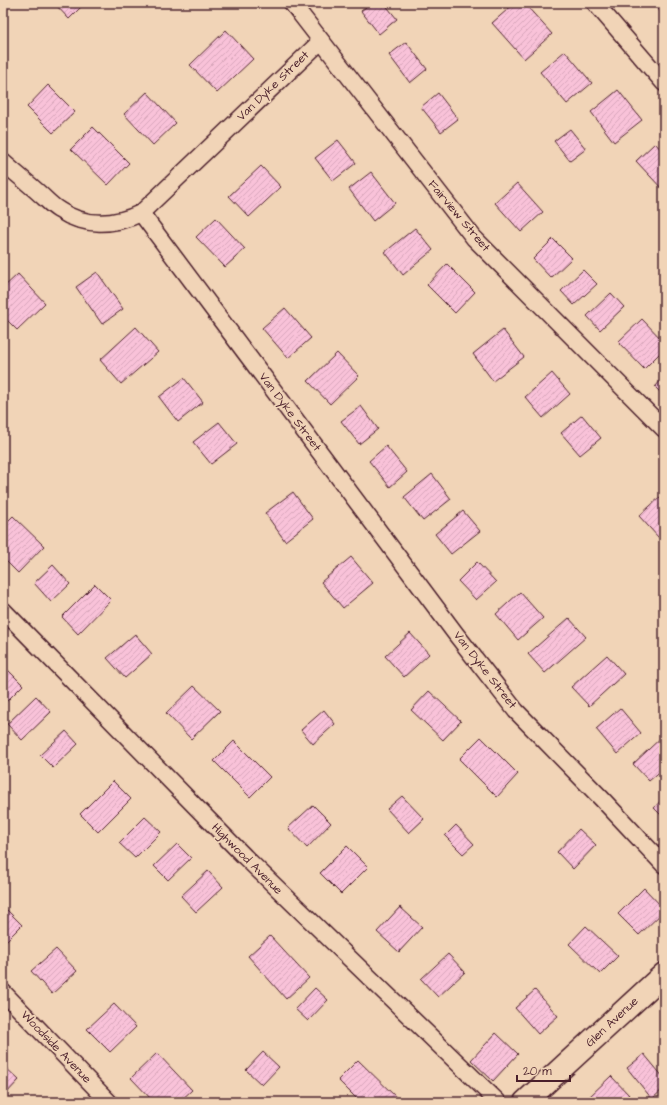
<svg xmlns="http://www.w3.org/2000/svg" width="667" height="1105" font-family="'Architects Daughter',sans-serif">
	<defs>
		<pattern id="building-hatch" width="6" height="6" patternUnits="userSpaceOnUse"><rect width="6" height="6" fill="#f9c2d9"/><path d="M-1 1l2-2M0 6l6-6M5 7l2-2" fill="none" stroke="#d7a6ba"/></pattern>
	</defs>
	<rect width="100%" height="100%" fill="#f1d4b7"/>
	<filter id="ink" filterUnits="userSpaceOnUse"><feTurbulence type="fractalNoise" baseFrequency=".025" numOctaves="2"/><feDisplacementMap in="SourceGraphic" scale="8" xChannelSelector="R" yChannelSelector="G"/><feConvolveMatrix kernelMatrix="1 2 1 2 8 2 1 2 1" color-interpolation-filters="sRGB"/></filter>
	<g filter="url(#ink)">
		<!-- building -->
		<g fill="url(#building-hatch)" stroke="#4a1f2b">
			<polygon points="54,3 85,3 69,19"/>
			<polygon points="371,3 384,3 397,19 379,34 361,11"/>
			<polygon points="515,3 524,3 552,34 524,59 492,23"/>
			<polygon points="653,3 664,3 664,16"/>
			<polygon points="226,30 253,59 217,93 190,65"/>
			<polygon points="406,42 427,69 410,83 389,55"/>
			<polygon points="565,51 592,83 567,104 540,72"/>
			<polygon points="48,85 75,112 53,133 27,107"/>
			<polygon points="618,90 642,120 614,142 591,112"/>
			<polygon points="147,92 176,123 153,145 124,114"/>
			<polygon points="438,93 458,119 441,132 421,107"/>
			<polygon points="93,127 129,163 108,185 71,149"/>
			<polygon points="570,129 586,149 570,161 554,141"/>
			<polygon points="338,140 356,163 333,181 315,158"/>
			<polygon points="655,143 664,153 664,191 636,161"/>
			<polygon points="261,166 281,187 249,217 229,196"/>
			<polygon points="371,172 395,203 373,221 349,189"/>
			<polygon points="517,183 543,212 521,232 495,203"/>
			<polygon points="216,218 245,249 225,267 196,237"/>
			<polygon points="415,228 433,250 403,275 385,252"/>
			<polygon points="553,239 572,258 551,278 533,259"/>
			<polygon points="447,264 475,292 455,313 427,285"/>
			<polygon points="583,270 597,284 574,305 561,291"/>
			<polygon points="97,272 123,309 102,324 76,287"/>
			<polygon points="18,274 45,303 17,330 3,316 3,288"/>
			<polygon points="611,293 624,307 600,330 587,316"/>
			<polygon points="285,308 311,338 288,358 262,328"/>
			<polygon points="642,319 664,342 664,349 644,369 618,342"/>
			<polygon points="136,327 158,352 121,384 100,360"/>
			<polygon points="503,330 524,357 493,381 473,354"/>
			<polygon points="337,353 359,376 330,404 308,381"/>
			<polygon points="552,373 570,394 543,418 525,397"/>
			<polygon points="664,377 664,396 655,387"/>
			<polygon points="184,378 203,402 178,422 159,397"/>
			<polygon points="361,406 378,429 359,444 341,421"/>
			<polygon points="582,415 601,438 580,455 561,433"/>
			<polygon points="219,422 237,444 211,464 193,442"/>
			<polygon points="386,446 407,472 390,487 369,461"/>
			<polygon points="432,474 451,499 423,521 404,497"/>
			<polygon points="293,492 313,519 285,541 265,513"/>
			<polygon points="660,497 664,502 664,534 659,538 639,516"/>
			<polygon points="463,511 480,531 451,554 435,534"/>
			<polygon points="13,516 44,546 18,573 3,558 3,526"/>
			<polygon points="351,557 373,583 343,608 321,582"/>
			<polygon points="477,562 496,582 476,600 458,581"/>
			<polygon points="53,565 70,584 51,602 34,583"/>
			<polygon points="95,584 111,600 78,634 62,617"/>
			<polygon points="520,592 543,618 518,640 496,614"/>
			<polygon points="569,618 586,637 545,673 528,654"/>
			<polygon points="410,633 429,654 404,677 385,656"/>
			<polygon points="135,634 152,654 125,678 107,658"/>
			<polygon points="607,655 624,674 589,706 571,687"/>
			<polygon points="7,669 23,685 3,705 3,672"/>
			<polygon points="194,686 220,711 191,739 166,713"/>
			<polygon points="429,691 461,721 443,740 411,710"/>
			<polygon points="36,696 51,712 22,740 7,724"/>
			<polygon points="620,708 641,733 617,754 596,729"/>
			<polygon points="324,710 335,724 313,744 301,730"/>
			<polygon points="66,731 78,744 53,768 40,755"/>
			<polygon points="664,735 664,768 649,781 633,764"/>
			<polygon points="481,737 518,774 497,797 459,759"/>
			<polygon points="234,741 270,777 250,797 214,761"/>
			<polygon points="113,781 131,799 98,832 80,814"/>
			<polygon points="402,796 424,819 409,833 387,809"/>
			<polygon points="664,797 664,818 654,808"/>
			<polygon points="313,805 331,823 307,848 288,828"/>
			<polygon points="145,817 161,832 135,858 119,843"/>
			<polygon points="456,825 474,844 463,854 445,836"/>
			<polygon points="579,829 596,845 573,869 557,852"/>
			<polygon points="177,844 191,858 168,880 154,866"/>
			<polygon points="347,846 368,867 341,894 320,873"/>
			<polygon points="208,871 223,887 196,912 181,896"/>
			<polygon points="644,888 664,909 664,911 639,935 618,914"/>
			<polygon points="3,906 22,925 4,943 3,942"/>
			<polygon points="400,907 422,927 399,952 377,932"/>
			<polygon points="586,926 618,956 600,974 569,944"/>
			<polygon points="270,936 309,978 286,999 248,956"/>
			<polygon points="56,949 77,971 52,994 31,971"/>
			<polygon points="448,954 465,972 438,997 421,979"/>
			<polygon points="315,988 328,1000 308,1021 295,1009"/>
			<polygon points="535,990 558,1016 538,1034 515,1008"/>
			<polygon points="114,1004 136,1027 110,1052 87,1029"/>
			<polygon points="496,1033 518,1054 493,1081 471,1060"/>
			<polygon points="263,1052 279,1067 262,1085 246,1070"/>
			<polygon points="157,1053 192,1090 179,1102 154,1102 131,1078"/>
			<polygon points="644,1054 664,1078 664,1088 652,1099 627,1068"/>
			<polygon points="358,1060 399,1100 397,1102 360,1102 338,1080"/>
			<polygon points="3,1065 19,1080 3,1097"/>
			<polygon points="611,1076 629,1095 622,1102 592,1102 588,1098"/>
		</g>
		<g fill="none" stroke-linecap="round" stroke-linejoin="round">
			<!-- street casing -->
			<g stroke="#4a1f2b" stroke-width="19">
				<g id="street">
					<polyline points="292,3 474,238 664,429"/>
					<polyline points="595,3 664,83"/>
					<path d="M3,162C15,173 28,183 40,194C46,199 52,206 59,210C84,227 114,226 141,213L321,41"/>
					<polyline points="141,213 455,633 516,711 602,799 664,865"/>
					<polyline points="3,610 245,857 498,1102"/>
					<polyline points="3,992 109,1102"/>
				</g>
			</g>
			<!-- secondary casing -->
			<g stroke="#4a1f2b" stroke-width="25">
				<polyline id="secondary" points="525,1102 664,974"/>
			</g>
			<!-- street -->
			<use href="#street" stroke="#f1d4b7" stroke-width="16"/>
			<!-- secondary -->
			<use href="#secondary" stroke="#f1d4b7" stroke-width="22"/>
		</g>
	</g>
	<g text-anchor="middle" dominant-baseline="central" stroke-width="3.5" stroke-linejoin="round" paint-order="stroke">
		<!-- street labels -->
		<g font-size="12" fill="#4a1f2b" stroke="#f1d4b7">
			<text transform="translate(273 86) rotate(-44)">Van Dyke Street</text>
			<text transform="translate(459 216) rotate(50)">Fairview Street</text>
			<text transform="translate(290 412) rotate(53)">Van Dyke Street</text>
			<text transform="translate(485 670) rotate(52)">Van Dyke Street</text>
			<text transform="translate(247 859) rotate(45)">Highwood Avenue</text>
			<text transform="translate(612 1022) rotate(-43)">Glen Avenue</text>
			<text transform="translate(56 1047) rotate(46)">Woodside Avenue</text>
		</g>
	</g>
	<!-- margin -->
	<rect width="667" height="1105" fill="none" stroke="#f1d4b7" stroke-width="16"/>
	<rect x="8" y="8" width="651" height="1089" fill="none" stroke="#4a1f2b" stroke-width="1.5" filter="url(#ink)"/>
	<!-- scale -->
	<path d="M517 1075v6h53v-6" fill="none" stroke="#4a1f2b" stroke-width="2"/>
	<text x="523" y="1075" font-size="12" fill="#4a1f2b" stroke="#f1d4b7" stroke-width="3" paint-order="stroke">20 m</text>
</svg>
